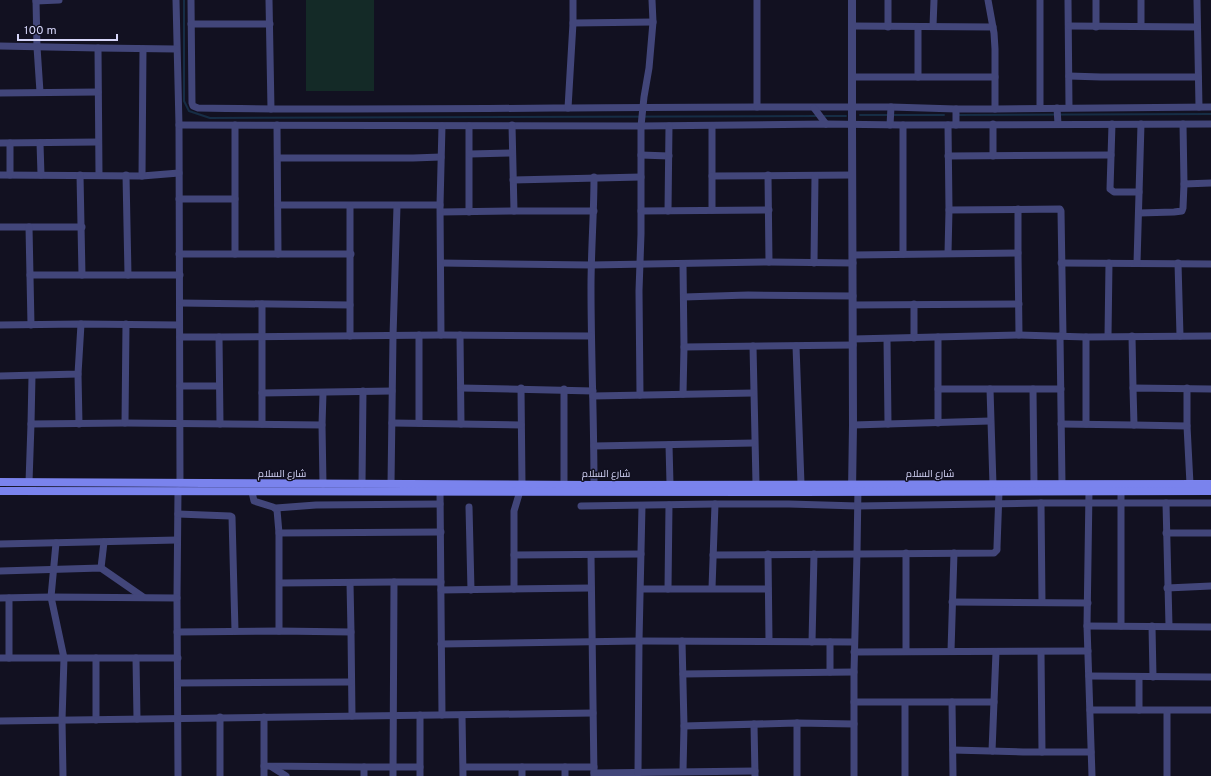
<svg xmlns="http://www.w3.org/2000/svg" width="1211" height="776" font-family="Overpass,Cairo,sans-serif">
	<rect width="100%" height="100%" fill="#121121"/>
	<!-- green -->
	<rect fill="#142a27" x="306" y="0" width="68" height="91"/>
	<g fill="none" stroke-linecap="round" stroke-linejoin="round">
		<!-- stream -->
		<g stroke="#162d45" stroke-width="2">
			<polyline points="184,0 184,101 189,111 210,118 817,116"/>
			<polyline points="860,115 944,115"/>
			<polyline points="958,115 1211,114"/>
			<polyline points="823,116 846,116"/>
		</g>
		<!-- minor -->
		<g stroke="#42467a" stroke-width="7">
			<polyline points="36,0 37,47 40,92"/>
			<polyline points="176,0 179,125 180,483"/>
			<path d="M191,0L192,103L193,106L198,108C384,111 571,107 757,107"/>
			<polyline points="269,0 271,109"/>
			<polyline points="757,0 757,107 891,107 956,109"/>
			<polyline points="888,0 888,27"/>
			<polyline points="1068,0 1069,107"/>
			<polyline points="1096,0 1096,27"/>
			<polyline points="1141,0 1141,26"/>
			<polyline points="1197,0 1199,107"/>
			<polyline points="36,1 59,0"/>
			<polyline points="573,23 653,22"/>
			<polyline points="191,24 270,24"/>
			<polyline points="852,26 993,27"/>
			<polyline points="933,26 934,0"/>
			<polyline points="1069,26 1197,27"/>
			<polyline points="918,27 918,77"/>
			<polyline points="0,46 98,48 176,49"/>
			<polyline points="98,48 99,175"/>
			<polyline points="1069,76 1101,77 1198,77"/>
			<polyline points="852,77 995,77"/>
			<polyline points="0,93 98,92"/>
			<polyline points="568,108 573,23 573,0"/>
			<polyline points="814,108 826,124"/>
			<polyline points="1040,108 1040,0"/>
			<polyline points="1057,108 1058,124"/>
			<polyline points="995,109 1211,107"/>
			<polyline points="1112,124 1110,189 1114,192 1139,192"/>
			<polyline points="1183,124 1184,184 1211,183"/>
			<polyline points="179,125 641,126 826,124 903,125 1211,124"/>
			<polyline points="235,125 235,254"/>
			<polyline points="277,125 278,254"/>
			<polyline points="512,125 514,211"/>
			<polyline points="890,125 891,107"/>
			<polyline points="903,125 903,254"/>
			<polyline points="948,125 949,210 948,253"/>
			<polyline points="956,125 956,109 995,109 995,49 994,33 988,0"/>
			<polyline points="469,126 469,212"/>
			<polyline points="712,126 712,210"/>
			<polyline points="0,143 98,142"/>
			<polyline points="40,143 41,175"/>
			<polyline points="470,154 512,153"/>
			<polyline points="641,155 669,156"/>
			<polyline points="948,156 1111,155"/>
			<polyline points="993,156 993,124"/>
			<polyline points="278,158 413,158 441,157"/>
			<polyline points="0,175 142,176 179,173"/>
			<polyline points="10,175 10,143"/>
			<polyline points="80,175 82,275"/>
			<polyline points="126,175 128,275"/>
			<polyline points="768,175 769,262"/>
			<polyline points="142,176 143,49"/>
			<polyline points="712,176 852,175"/>
			<path d="M594,177C594,214 591,250 591,287C591,353 594,419 594,485"/>
			<polyline points="513,180 641,177"/>
			<polyline points="179,199 235,199"/>
			<polyline points="278,205 440,205"/>
			<polyline points="1018,209 1018,253 1019,335"/>
			<polyline points="949,210 1060,209 1061,211 1063,336"/>
			<polyline points="641,211 769,210"/>
			<polyline points="668,211 669,126"/>
			<polyline points="441,212 514,211 594,211"/>
			<polyline points="1139,213 1174,212 1182,211 1183,208 1184,184"/>
			<polyline points="0,227 82,227"/>
			<polyline points="29,227 31,325"/>
			<polyline points="179,254 351,254"/>
			<polyline points="853,255 1018,253"/>
			<polyline points="441,263 591,265 769,262 853,263"/>
			<polyline points="814,263 815,176"/>
			<polyline points="1061,263 1211,264"/>
			<polyline points="1137,263 1141,124"/>
			<polyline points="1178,263 1180,336"/>
			<polyline points="683,264 684,347 683,394"/>
			<polyline points="30,275 180,275"/>
			<polyline points="684,297 748,295 853,296"/>
			<polyline points="180,303 350,305"/>
			<polyline points="262,304 262,424"/>
			<polyline points="914,304 914,338"/>
			<polyline points="853,305 1019,304"/>
			<polyline points="0,325 81,324 179,325"/>
			<polyline points="441,335 440,205 442,126"/>
			<polyline points="460,335 461,424"/>
			<polyline points="350,336 350,206"/>
			<polyline points="1060,336 1062,484"/>
			<polyline points="1108,336 1109,263"/>
			<polyline points="1132,336 1133,388"/>
			<polyline points="180,337 219,337 441,335 591,336"/>
			<polyline points="219,337 220,424"/>
			<polyline points="938,337 938,423"/>
			<polyline points="853,339 1019,335 1086,337 1211,336"/>
			<polyline points="887,339 888,424"/>
			<polyline points="753,346 756,484"/>
			<polyline points="796,346 801,484"/>
			<polyline points="684,347 853,345"/>
			<polyline points="78,374 79,424"/>
			<polyline points="0,376 78,374 81,324"/>
			<polyline points="32,376 31,424 125,423 322,425"/>
			<polyline points="180,386 219,386"/>
			<polyline points="461,388 593,391"/>
			<polyline points="521,388 522,484"/>
			<polyline points="1187,388 1187,426 1190,484"/>
			<polyline points="564,389 564,484"/>
			<polyline points="938,389 1061,389"/>
			<polyline points="990,389 993,485"/>
			<polyline points="1033,389 1034,484"/>
			<polyline points="262,393 392,391"/>
			<polyline points="323,393 322,425 323,484"/>
			<polyline points="640,395 639,291 641,234 641,126 644,97 649,68 653,22 652,0"/>
			<polyline points="593,396 753,393"/>
			<polyline points="125,423 126,324"/>
			<polyline points="392,423 521,425"/>
			<polyline points="419,423 419,335"/>
			<polyline points="1061,424 1134,425 1133,388 1211,389"/>
			<polyline points="1086,424 1086,337"/>
			<polyline points="853,425 990,421"/>
			<polyline points="1134,425 1187,426"/>
			<polyline points="669,445 670,484"/>
			<polyline points="594,446 754,443"/>
			<polyline points="29,482 31,424"/>
			<polyline points="362,484 363,391"/>
			<polyline points="391,484 393,336 397,206"/>
			<polyline points="178,491 177,598 178,776"/>
			<polyline points="440,491 442,715"/>
			<polyline points="1089,491 1087,626 1092,776"/>
			<polyline points="1121,491 1121,626"/>
			<polyline points="252,492 254,501 273,507 277,510 279,533 279,631"/>
			<polyline points="1041,503 1042,602"/>
			<polyline points="1166,503 1169,626"/>
			<polyline points="581,506 715,504 789,504 858,506 1041,503 1211,503"/>
			<polyline points="469,507 471,590"/>
			<polyline points="276,508 316,505 440,504"/>
			<polyline points="178,514 230,516 232,517 235,631"/>
			<polyline points="279,533 441,532"/>
			<polyline points="1166,533 1211,533"/>
			<polyline points="56,543 51,597 64,658 62,720 63,776"/>
			<polyline points="0,544 177,540"/>
			<polyline points="768,554 769,641"/>
			<polyline points="514,555 641,554"/>
			<polyline points="591,555 594,776"/>
			<polyline points="713,555 994,553 997,550 997,547 999,492"/>
			<polyline points="101,568 104,542"/>
			<polyline points="0,571 101,568 143,597"/>
			<polyline points="280,583 394,582"/>
			<polyline points="712,588 715,504"/>
			<polyline points="1167,588 1211,586"/>
			<polyline points="514,589 514,511 520,491"/>
			<polyline points="641,589 768,589"/>
			<polyline points="668,589 669,505"/>
			<polyline points="441,590 591,588"/>
			<polyline points="0,598 51,597 177,598"/>
			<polyline points="9,598 9,658"/>
			<polyline points="952,602 1088,603"/>
			<polyline points="1087,626 1211,627"/>
			<polyline points="1152,626 1153,677"/>
			<polyline points="177,632 279,631 351,632 350,583"/>
			<polyline points="351,632 352,716"/>
			<polyline points="682,641 684,726 683,771"/>
			<polyline points="812,642 814,554"/>
			<polyline points="830,642 830,672"/>
			<polyline points="441,644 639,641 854,642"/>
			<polyline points="906,651 906,553"/>
			<polyline points="951,651 954,553"/>
			<polyline points="854,652 1088,651"/>
			<polyline points="1041,652 1042,752"/>
			<polyline points="0,658 178,658"/>
			<polyline points="96,658 96,720"/>
			<polyline points="136,658 137,719"/>
			<polyline points="683,674 854,672"/>
			<polyline points="1089,676 1211,677"/>
			<polyline points="1139,677 1139,710"/>
			<polyline points="178,683 351,682"/>
			<polyline points="854,702 994,702"/>
			<polyline points="952,702 953,776"/>
			<polyline points="905,703 905,776"/>
			<polyline points="1090,710 1211,710"/>
			<polyline points="1167,711 1167,776"/>
			<polyline points="462,715 463,776"/>
			<polyline points="264,717 264,766 364,767"/>
			<polyline points="0,721 593,713"/>
			<polyline points="797,723 797,776"/>
			<polyline points="754,724 755,776"/>
			<polyline points="684,726 797,723 854,724"/>
			<polyline points="953,750 1023,752 1091,752"/>
			<polyline points="992,751 996,652"/>
			<polyline points="272,767 286,776"/>
			<polyline points="464,767 594,767"/>
			<polyline points="565,767 565,776"/>
			<polyline points="594,773 755,771"/>
			<polyline points="638,773 639,641 642,506"/>
			<polyline points="220,776 220,717"/>
			<polyline points="264,776 264,766"/>
			<polyline points="364,776 364,767 420,767"/>
			<polyline points="393,776 394,582 441,582"/>
			<polyline points="420,776 420,715"/>
			<polyline points="522,776 522,767"/>
			<polyline points="854,776 854,672 857,553 858,487"/>
		</g>
		<!-- tertiary -->
		<polyline stroke="#42467a" stroke-width="8" points="852,491 853,425 852,125 852,0"/>
		<!-- secondary -->
		<g stroke="#7a83ed" stroke-width="8">
			<polyline points="0,482 594,485 1211,484"/>
			<polyline points="0,491 796,492 1211,491"/>
		</g>
	</g>
	<g text-anchor="middle" dominant-baseline="central" stroke-width="3" stroke-linejoin="round" paint-order="stroke">
		<!-- street labels -->
		<g font-size="10" fill="#d6d6f9" stroke="#121121">
			<text x="282" y="474">شارع السلام</text>
			<text x="606" y="474">شارع السلام</text>
			<text x="930" y="474">شارع السلام</text>
		</g>
	</g>
	<!-- scale -->
	<path d="M18 34v6h99v-6" fill="none" stroke="#d6d6f9" stroke-width="2"/>
	<text x="24" y="34" font-size="12" fill="#d6d6f9" stroke="#121121" stroke-width="3" paint-order="stroke">100 m</text>
</svg>
